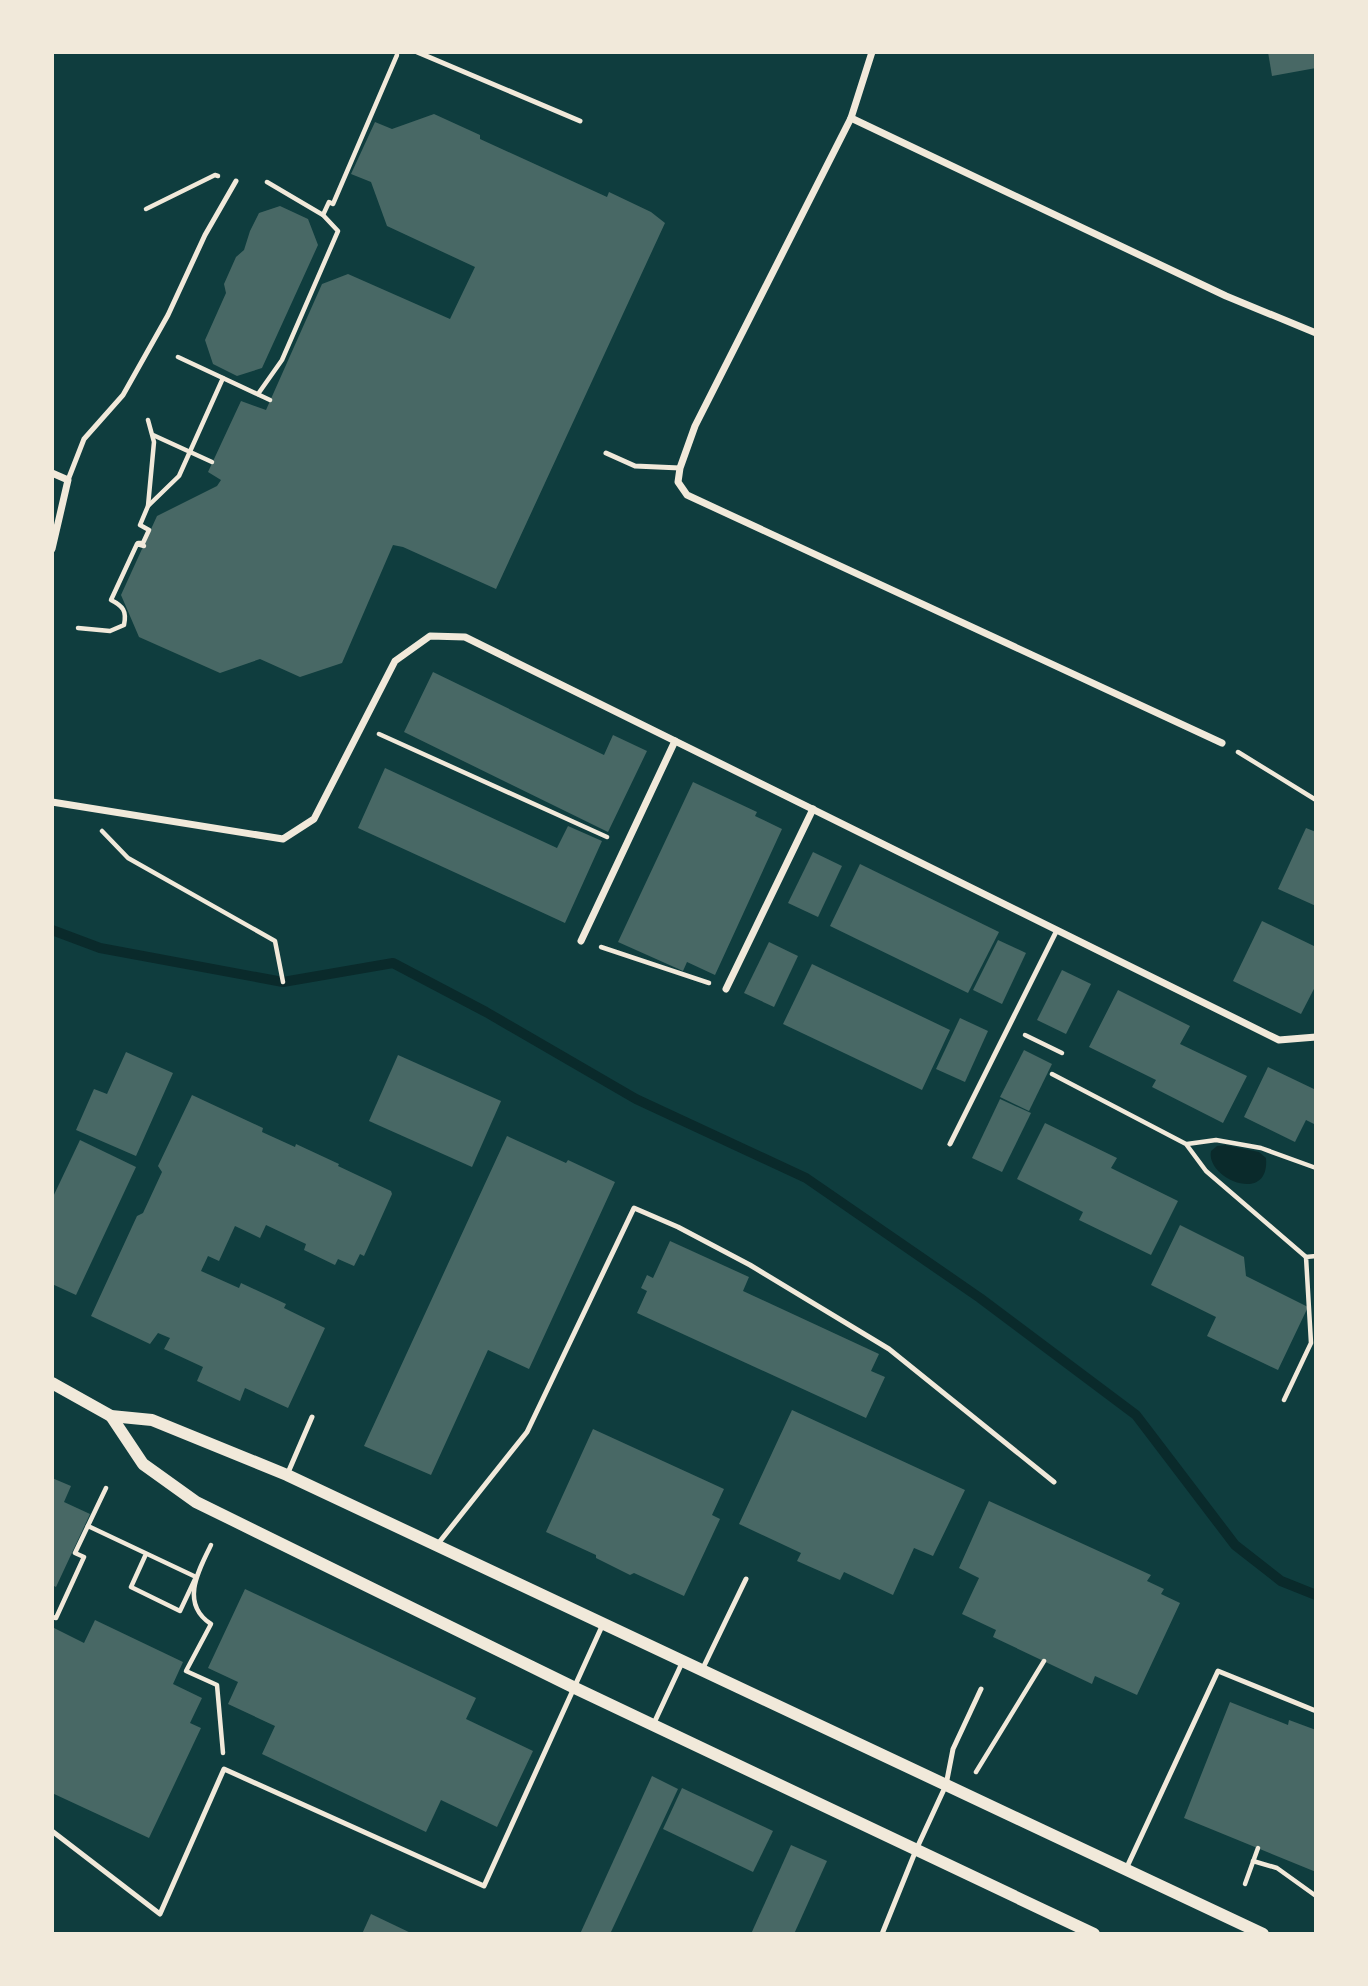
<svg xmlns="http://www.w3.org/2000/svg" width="1368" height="1986" font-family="'Sofia Sans Condensed',sans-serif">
	<rect width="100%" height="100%" fill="#0f3d3e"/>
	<!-- water -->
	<path fill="#0a2a2b" d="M1225,1145L1259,1152L1266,1158C1270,1206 1205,1178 1211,1151L1217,1146Z"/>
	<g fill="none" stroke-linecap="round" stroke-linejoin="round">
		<!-- stream -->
		<polyline stroke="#0a2a2b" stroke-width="10" points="52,930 100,948 283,982 393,963 486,1012 636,1099 806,1178 980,1298 1136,1415 1235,1545 1281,1581 1316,1595"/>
	</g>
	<!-- building -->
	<g fill="#486865">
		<polygon points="1268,52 1316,52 1316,68 1272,76"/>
		<polygon points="434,114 480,135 480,139 607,197 609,192 651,212 665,223 496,589 403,547 393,545 342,663 300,677 260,659 220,673 139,637 121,595 157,516 217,486 221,480 208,472 241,401 266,410 322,284 348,274 450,319 475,267 387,226 371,182 351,174 375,122 392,129"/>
		<polygon points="280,206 308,219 318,245 262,368 237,376 213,364 205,340 226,293 224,284 236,257 244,250 250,231 259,213"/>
		<polygon points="433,672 604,755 613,735 647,751 608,832 404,732"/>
		<polygon points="385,768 557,848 568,826 602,841 565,923 358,828"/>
		<polygon points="693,782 757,812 755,816 782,829 715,975 687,962 683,971 618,942"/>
		<polygon points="1306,828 1316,832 1316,906 1278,889"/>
		<polygon points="813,852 842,866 818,917 788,903"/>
		<polygon points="860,864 999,932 968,993 830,926"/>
		<polygon points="1262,921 1316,947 1316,985 1301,1014 1233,981"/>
		<polygon points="998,940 1026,953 1002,1004 973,990"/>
		<polygon points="769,942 798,956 774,1007 744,993"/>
		<polygon points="812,964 950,1030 922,1090 783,1024"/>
		<polygon points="1062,970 1091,984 1066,1034 1037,1020"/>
		<polygon points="1118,990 1190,1026 1180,1044 1247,1076 1223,1123 1152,1087 1156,1080 1089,1047"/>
		<polygon points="960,1018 988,1031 965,1082 936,1069"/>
		<polygon points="1024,1050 1052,1064 1029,1111 1000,1097"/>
		<polygon points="126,1052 173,1073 136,1156 76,1130 94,1089 107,1094"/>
		<polygon points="398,1055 501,1101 472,1167 369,1121"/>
		<polygon points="1268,1067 1316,1090 1316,1125 1306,1120 1295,1142 1244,1117"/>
		<polygon points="192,1095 263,1128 262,1132 295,1147 296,1144 339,1164 338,1166 391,1191 392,1194 364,1256 360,1254 354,1266 338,1259 335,1265 304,1250 306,1244 266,1225 260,1238 235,1226 219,1261 208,1256 201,1271 239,1288 241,1283 286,1304 284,1308 325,1328 288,1408 245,1388 240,1401 197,1381 203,1367 164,1349 170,1338 158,1333 150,1344 91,1316 137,1216 143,1213 162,1172 158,1166"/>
		<polygon points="1000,1099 1031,1113 1002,1172 972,1158"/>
		<polygon points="1045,1123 1117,1158 1111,1168 1178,1201 1151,1255 1079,1220 1083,1212 1017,1179"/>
		<polygon points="507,1136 566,1163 568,1160 615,1182 529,1369 488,1350 431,1475 364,1446"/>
		<polygon points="80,1140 136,1167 76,1295 52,1284 52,1199"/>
		<polygon points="1180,1225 1244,1257 1246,1276 1308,1307 1278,1370 1207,1336 1216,1317 1151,1285"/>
		<polygon points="670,1241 749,1277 743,1291 879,1354 871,1371 885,1377 866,1418 637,1313 647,1291 641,1288 647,1275 653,1278"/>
		<polygon points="792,1410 965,1490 933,1556 914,1548 893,1595 844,1572 840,1580 797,1561 801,1553 739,1524"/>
		<polygon points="593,1429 724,1489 712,1515 720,1519 684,1596 634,1573 630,1575 596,1558 596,1555 546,1532"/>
		<polygon points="52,1478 71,1486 64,1502 90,1514 56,1587 52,1585"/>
		<polygon points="989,1501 1151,1575 1147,1581 1164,1589 1161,1594 1180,1603 1137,1695 1095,1676 1092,1684 993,1637 996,1630 962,1614 979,1578 959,1568"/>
		<polygon points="245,1589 476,1698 466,1719 533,1751 497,1827 441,1800 426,1832 262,1754 275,1726 228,1704 238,1682 208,1668"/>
		<polygon points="95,1620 183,1662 173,1684 202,1698 190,1723 201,1728 149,1838 52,1793 52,1627 84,1643"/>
		<polygon points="1230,1702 1288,1725 1289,1720 1316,1730 1316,1872 1184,1818"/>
		<polygon points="652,1776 678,1789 610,1934 580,1934"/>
		<polygon points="682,1788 773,1831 753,1872 663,1829"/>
		<polygon points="791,1845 827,1861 794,1934 751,1934"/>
		<polygon points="371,1914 413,1934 362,1934"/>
	</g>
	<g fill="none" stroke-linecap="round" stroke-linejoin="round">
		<!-- path -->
		<g stroke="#f1e9da" stroke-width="4.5">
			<polyline points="146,209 215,175 218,176"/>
			<polyline points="323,215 329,202 333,204 397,55"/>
			<polyline points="178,357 270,400"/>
			<polyline points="258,394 282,360 338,231 323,215 267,182"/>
			<polyline points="153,435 212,462"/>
			<polyline points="148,506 179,476 223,378"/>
			<polyline points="138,543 143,543 149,530 140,525 148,506 154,442 148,420"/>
			<path d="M78,628L110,631L124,625C127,611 123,606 111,600L137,544L144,546"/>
			<polyline points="379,734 607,837"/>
			<polyline points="1238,752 1316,800"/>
			<polyline points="102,831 128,858 275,941 283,982"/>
			<polyline points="601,947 709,983"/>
			<polyline points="1025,1035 1062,1053"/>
			<polyline points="1052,1074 1186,1144 1206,1171 1306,1257"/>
			<polyline points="1187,1144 1216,1140 1261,1148 1316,1168"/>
			<polyline points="1284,1400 1311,1343 1306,1257 1316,1256"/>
			<polyline points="88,1526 196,1577 180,1611 131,1587 146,1554"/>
			<path d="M211,1545C198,1571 180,1604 211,1624L186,1671L217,1685L223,1753"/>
			<polyline points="52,1617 56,1618 84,1557 75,1553 106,1488"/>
			<polyline points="976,1772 1044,1661"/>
			<polyline points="1253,1861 1277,1868 1316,1896"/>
			<polyline points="1245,1884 1258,1848"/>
		</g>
		<!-- service -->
		<g stroke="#f1e9da" stroke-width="5">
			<polyline points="417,52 580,121"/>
			<polyline points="606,453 635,466 680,468"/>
			<polyline points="68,480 84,439 123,395 168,315 205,235 236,181"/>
			<polyline points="950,1144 1057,930"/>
			<polyline points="287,1475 312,1417"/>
			<polyline points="437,1545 527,1432 634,1208 678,1227 750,1265 889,1349 1054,1482"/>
			<polyline points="702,1670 746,1579"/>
			<polyline points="654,1723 682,1663"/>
			<polyline points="52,1831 160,1914 224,1769 484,1886 603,1624"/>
			<polyline points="1126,1869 1218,1671 1316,1711"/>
			<polyline points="882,1934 916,1850 946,1785 953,1749 981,1689"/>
		</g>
		<!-- minor -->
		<g stroke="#f1e9da" stroke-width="7">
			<polyline points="872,52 851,118 695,426 680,468 678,482 687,495 1222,743"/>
			<polyline points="851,118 1226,296 1316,333"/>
			<polyline points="52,473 68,480 52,549"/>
			<polyline points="52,802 283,839 314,819 395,661 430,636 465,637 1279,1040 1316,1037"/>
			<polyline points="581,941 675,741"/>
			<polyline points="726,989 813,809"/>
		</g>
		<!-- tertiary -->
		<g stroke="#f1e9da" stroke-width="12">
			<polyline points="52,1383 111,1416 152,1420 287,1475 1263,1934"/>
			<polyline points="111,1416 143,1464 196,1502 575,1688 1094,1934"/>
		</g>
	</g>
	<!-- border -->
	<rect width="1368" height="1986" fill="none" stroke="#f1e9da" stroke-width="108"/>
</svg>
